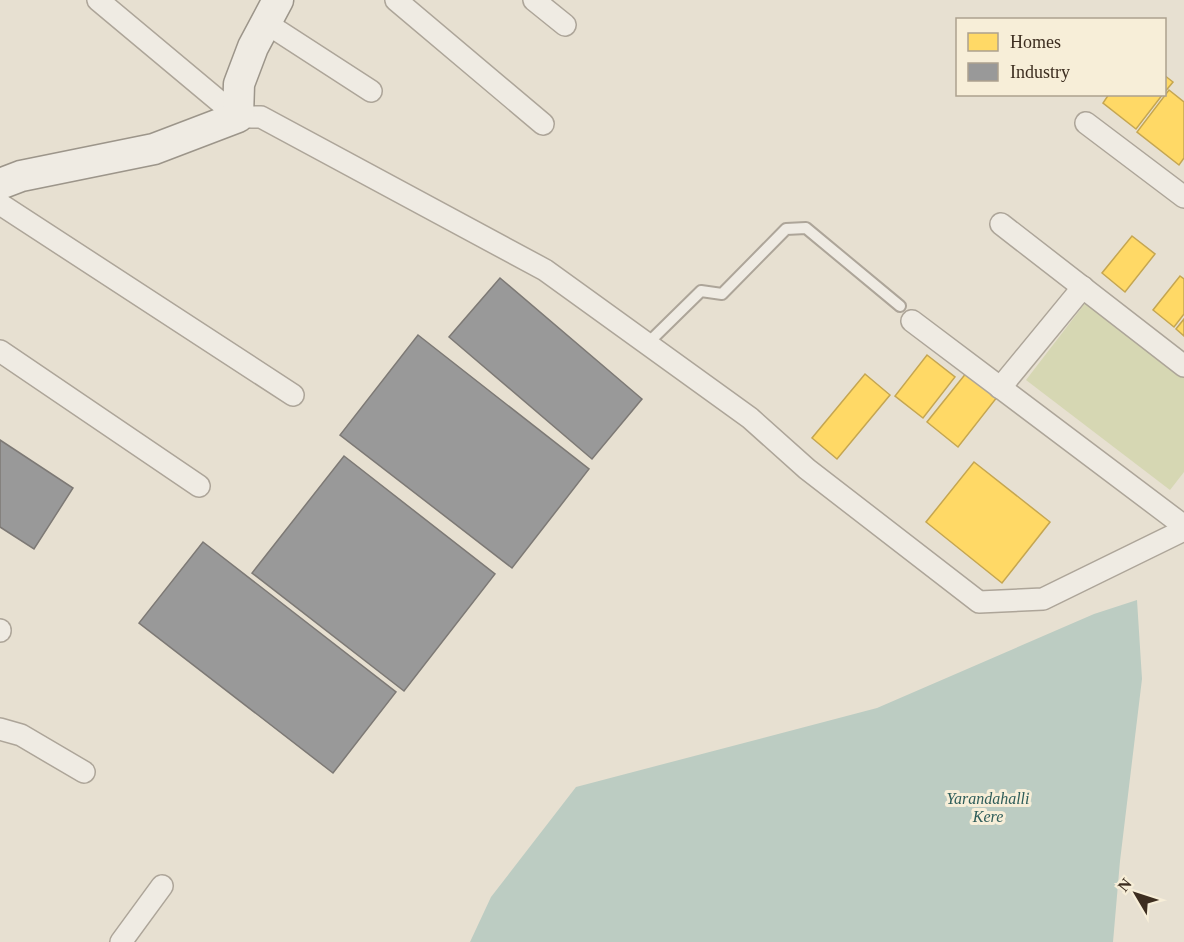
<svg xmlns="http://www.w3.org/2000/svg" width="1184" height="942" font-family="Georgia,serif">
	<rect width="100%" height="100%" fill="#e7e0d1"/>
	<!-- green -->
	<polygon fill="#d6d7b3" points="1086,302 1184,377 1184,472 1170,490 1026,380"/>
	<!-- water -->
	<polygon fill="#bcccc2" points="1137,600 1142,679 1120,861 1113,942 470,942 491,897 576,787 877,708 1094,614"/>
	<!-- homes -->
	<g fill="#ffd966" stroke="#c5a651" stroke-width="1.5">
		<polygon points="1164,75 1173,82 1164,93"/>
		<polygon points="1169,90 1184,102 1184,158 1179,165 1137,132"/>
		<polygon points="1109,94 1163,94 1136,129 1103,103"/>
		<polygon points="1132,236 1155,254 1125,292 1102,273"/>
		<polygon points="1180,276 1184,279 1184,314 1174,327 1153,310"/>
		<polygon points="1184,319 1184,336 1176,329"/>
		<polygon points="927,355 955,377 923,418 895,396"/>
		<polygon points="967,372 998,396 958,447 927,422"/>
		<polygon points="865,374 890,395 837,459 812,438"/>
		<polygon points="974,462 1050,522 1002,583 926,522"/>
	</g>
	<!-- industry -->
	<g fill="#999" stroke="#7d7975" stroke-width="1.5">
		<polygon points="500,278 642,399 592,459 449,337"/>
		<polygon points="418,335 589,469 512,568 340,435"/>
		<polygon points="0,440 73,488 34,549 0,527"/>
		<polygon points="344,456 495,574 404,691 252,573"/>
		<polygon points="203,542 396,692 333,773 139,623"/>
	</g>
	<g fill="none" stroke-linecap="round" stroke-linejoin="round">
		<!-- lane casing -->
		<g stroke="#ada599" stroke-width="14">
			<polyline id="lane" points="648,343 701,291 722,294 786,229 806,228 900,306"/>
		</g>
		<!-- street casing -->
		<g stroke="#ada599" stroke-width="24">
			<g id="street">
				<polyline points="98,0 238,117 261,117 545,270 750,418 807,469 979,602 1043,599 1184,530"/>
				<polyline points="396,0 543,124"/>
				<polyline points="534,0 565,25"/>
				<polyline points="266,23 371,91"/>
				<polyline points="1086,123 1184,197"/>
				<polyline points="0,204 293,395"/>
				<polyline points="1001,224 1184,366"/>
				<polyline points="912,321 1184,526"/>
				<polyline points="0,351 199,486"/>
				<polyline points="1000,388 1083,287"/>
				<polyline points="0,630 0,631"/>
				<polyline points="0,729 21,735 84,772"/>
				<polyline points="121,942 162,886"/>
			</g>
		</g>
		<!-- secondary casing -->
		<g stroke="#9c958a" stroke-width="33">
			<polyline id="secondary" points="0,184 21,176 154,149 238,117 239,84 253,47 278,0"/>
		</g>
		<!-- lane -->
		<use href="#lane" stroke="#efebe3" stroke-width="10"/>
		<!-- street -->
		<use href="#street" stroke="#efebe3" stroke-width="21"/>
		<!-- secondary -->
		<use href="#secondary" stroke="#efebe3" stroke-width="30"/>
	</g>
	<g text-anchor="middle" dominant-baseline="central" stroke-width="6" stroke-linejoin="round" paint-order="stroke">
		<!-- water labels -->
		<g font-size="16" font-style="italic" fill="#2f5d5a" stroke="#f7eed8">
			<text x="988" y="798">Yarandahalli<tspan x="988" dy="18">Kere</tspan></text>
		</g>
	</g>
	<!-- legend -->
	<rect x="956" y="18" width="210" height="78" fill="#f7eed8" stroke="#ada18e" stroke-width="1.5"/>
	<rect x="968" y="33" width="30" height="18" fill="#ffd966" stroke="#ada18e" stroke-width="1.5"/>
	<text x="1010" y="48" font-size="18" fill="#3d2e20">Homes</text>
	<rect x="968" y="63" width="30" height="18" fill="#999999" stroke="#ada18e" stroke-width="1.5"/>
	<text x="1010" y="78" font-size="18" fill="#3d2e20">Industry</text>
	<!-- north arrow -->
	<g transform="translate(1136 894) rotate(309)" stroke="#f7eed8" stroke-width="4.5" paint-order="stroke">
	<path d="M0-4.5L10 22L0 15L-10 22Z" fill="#3d2e20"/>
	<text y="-9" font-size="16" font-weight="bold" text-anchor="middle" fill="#3d2e20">N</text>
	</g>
</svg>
